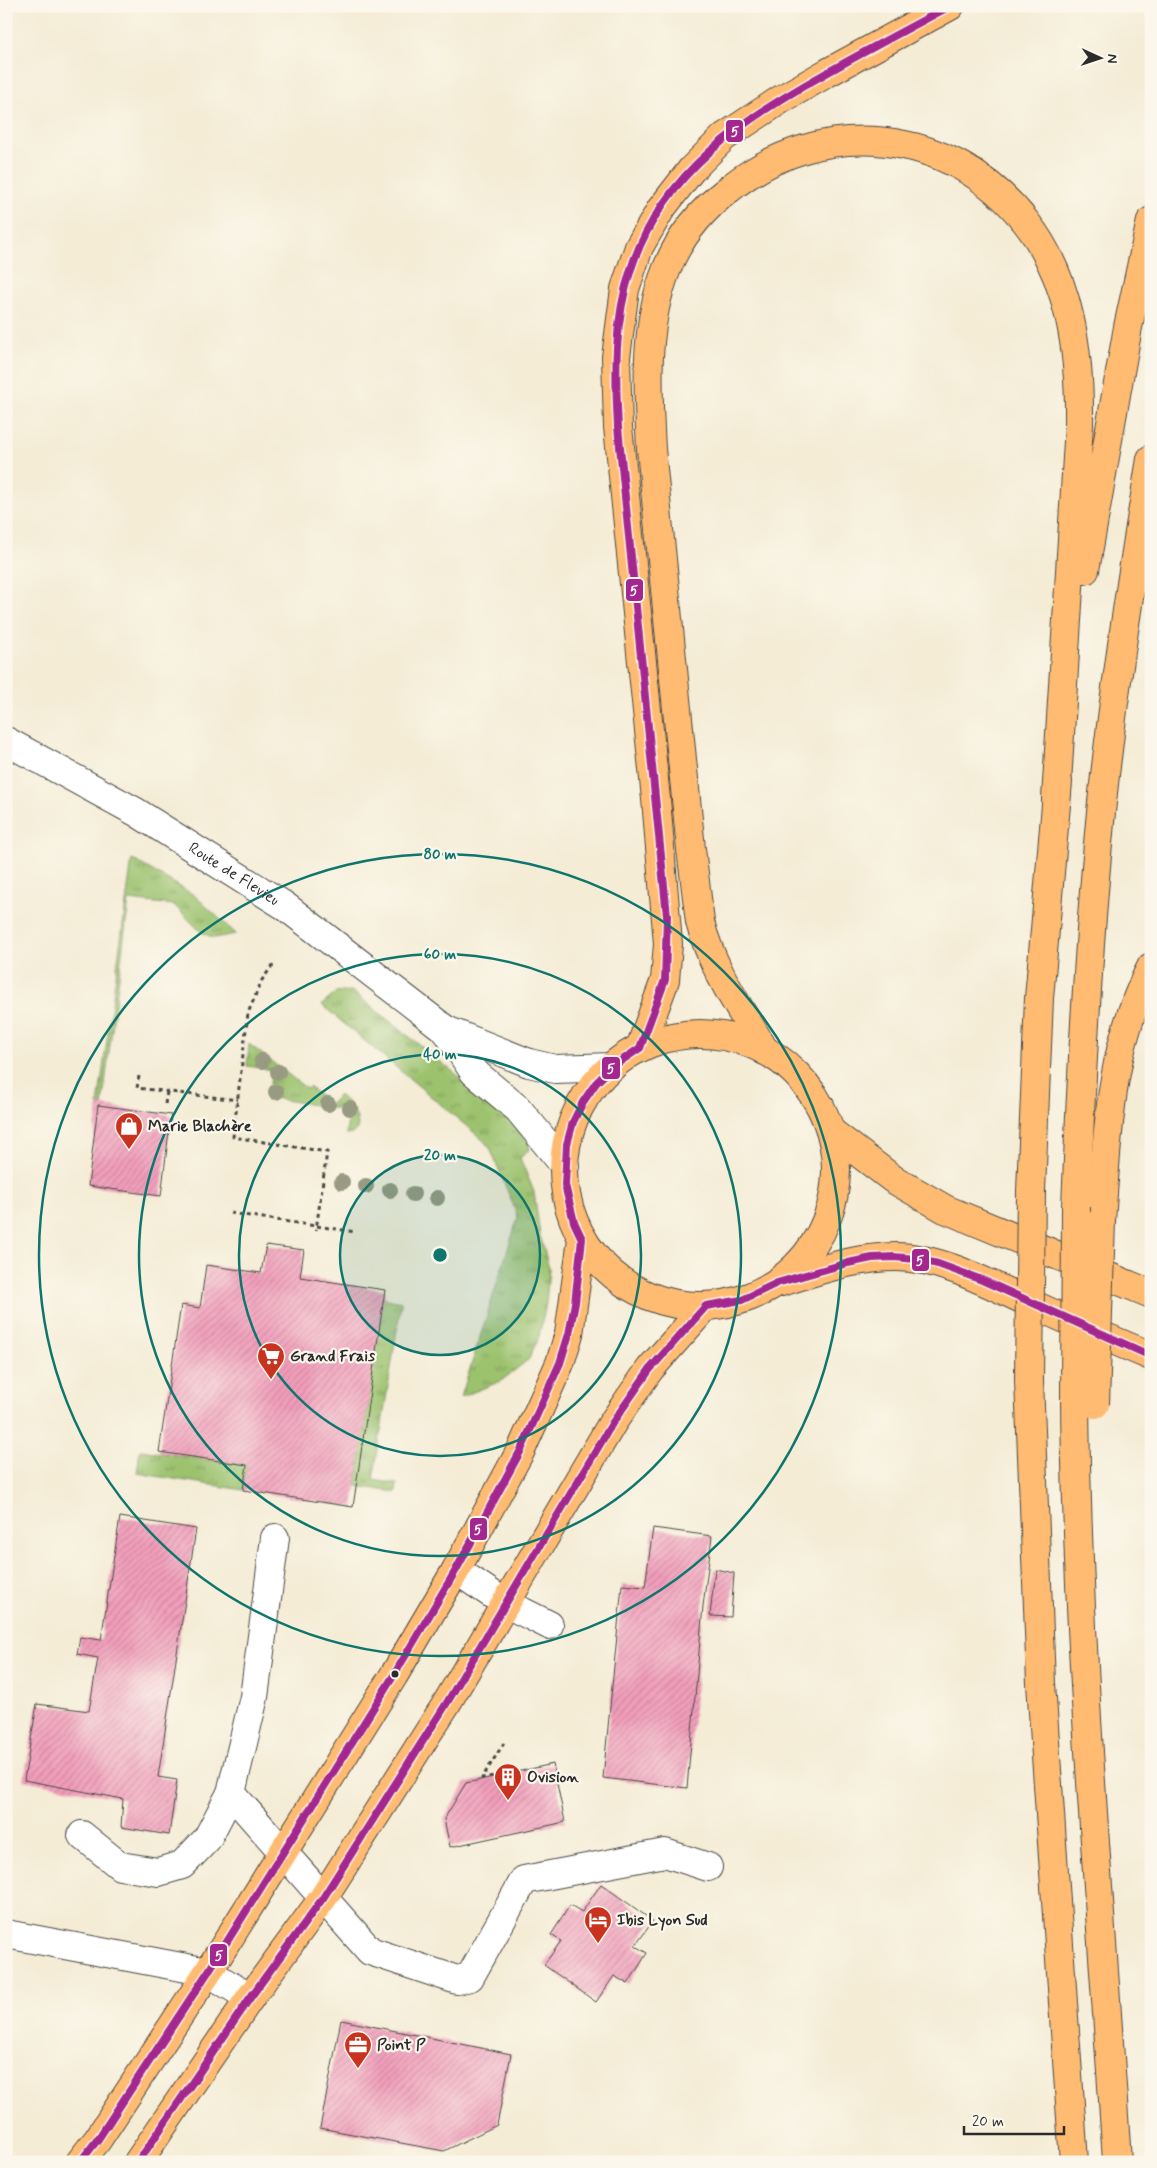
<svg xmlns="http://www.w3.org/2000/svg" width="1157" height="2168" font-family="Mynerve,sans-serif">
	<defs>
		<pattern id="grass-tufts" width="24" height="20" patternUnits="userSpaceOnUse" patternTransform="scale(1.25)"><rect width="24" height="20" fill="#9cc26e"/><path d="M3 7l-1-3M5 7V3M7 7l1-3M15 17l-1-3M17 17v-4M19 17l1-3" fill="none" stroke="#7f9e5b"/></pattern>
		<pattern id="building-hatch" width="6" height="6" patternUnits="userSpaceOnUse" patternTransform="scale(1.25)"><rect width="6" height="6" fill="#f39fbc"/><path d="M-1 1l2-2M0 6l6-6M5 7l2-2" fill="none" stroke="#c58299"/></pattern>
	</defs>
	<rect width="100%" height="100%" fill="#fbf7ec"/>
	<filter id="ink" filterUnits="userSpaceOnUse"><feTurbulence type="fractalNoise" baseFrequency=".02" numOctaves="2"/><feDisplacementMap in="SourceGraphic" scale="10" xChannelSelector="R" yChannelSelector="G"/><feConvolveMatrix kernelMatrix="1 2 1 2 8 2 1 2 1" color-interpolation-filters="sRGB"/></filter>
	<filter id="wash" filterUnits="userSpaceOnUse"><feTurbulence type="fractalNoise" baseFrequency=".0096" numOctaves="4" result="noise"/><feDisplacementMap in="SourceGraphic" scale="20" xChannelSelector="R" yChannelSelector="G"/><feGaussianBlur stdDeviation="1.12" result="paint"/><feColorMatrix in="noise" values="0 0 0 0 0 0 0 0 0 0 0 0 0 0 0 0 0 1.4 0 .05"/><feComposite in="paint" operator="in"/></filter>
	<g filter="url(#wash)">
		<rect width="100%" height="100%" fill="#f4ecd5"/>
		<!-- grass -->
		<g fill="url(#grass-tufts)" stroke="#64764c">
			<polygon points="132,859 194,895 236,934 214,938 201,932 174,905 129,900 102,1106 98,1105"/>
			<polygon points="352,991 506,1114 528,1141 530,1149 520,1158 534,1192 540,1235 549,1268 546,1304 539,1336 529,1359 501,1381 461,1397 518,1217 490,1148 483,1140 322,1005 336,993"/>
			<path d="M249,1044L307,1089L309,1087L331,1104L339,1095C351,1106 358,1112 358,1128L352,1134H346L349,1111L268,1097L272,1070L247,1066Z"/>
			<polygon points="383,1298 401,1302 401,1305 373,1480 397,1484 396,1492 356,1486"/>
			<polygon points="140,1450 247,1465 243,1490 137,1473"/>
		</g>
		<g id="blocks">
			<!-- building -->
			<g fill="url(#building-hatch)">
				<polygon points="98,1105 171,1115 161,1196 88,1186"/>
				<polygon points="266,1245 304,1250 300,1277 385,1290 353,1507 243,1490 247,1465 159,1452 181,1305 200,1308 206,1265 261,1273"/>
				<polygon points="120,1517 196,1529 158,1777 177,1780 169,1835 121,1827 123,1799 24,1780 37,1704 89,1711 98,1658 77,1654 80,1637 101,1640"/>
				<polygon points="653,1528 712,1536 703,1606 687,1788 603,1778 622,1585 645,1587"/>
				<polygon points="715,1569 734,1573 731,1617 710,1616"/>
				<polygon points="553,1764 565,1822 450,1847 444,1819 466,1783"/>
				<polygon points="601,1884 653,1921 635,1946 647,1953 628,1984 614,1976 596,2002 544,1965 561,1941 551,1935 570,1905 582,1912"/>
				<polygon points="341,2020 511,2054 497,2125 444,2151 320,2128"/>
			</g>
		</g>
	</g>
	<g filter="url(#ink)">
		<use href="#blocks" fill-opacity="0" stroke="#494844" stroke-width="1"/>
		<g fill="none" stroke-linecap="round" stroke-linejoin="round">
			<!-- minor casing -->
			<g stroke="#494844" stroke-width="30">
				<g id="minor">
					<path id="s1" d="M6,741L136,812L285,906L446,1030L529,1063L555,1069L612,1067"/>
					<polyline points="446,1030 474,1072 518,1109 565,1166"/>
					<polyline points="456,1570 505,1603 549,1625"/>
					<polyline points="231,1793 254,1697 275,1538"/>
					<polyline points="82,1835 120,1866 158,1872 182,1865 207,1839 231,1793 370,1951 457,1980 470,1977 524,1880 665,1853 708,1867"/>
					<polyline points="6,1934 208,1972 250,1998"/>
				</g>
			</g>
			<!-- major casing -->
			<g stroke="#494844" stroke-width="30">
				<g id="major">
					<circle cx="700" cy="1170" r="136"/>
					<polyline points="830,1131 893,1179 945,1209 1151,1294"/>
					<path d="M781,1282C818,1271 856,1257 896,1257C940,1257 989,1284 1028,1302C1069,1321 1109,1339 1151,1356"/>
					<polyline points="80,2162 98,2139 208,1972 394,1675 456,1570 521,1450 560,1363 569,1334 582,1239"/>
					<polyline points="138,2162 250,1998 323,1898 445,1706 613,1422 650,1369 706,1306"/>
				</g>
			</g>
			<!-- highway casing -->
			<g stroke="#494844" stroke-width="30">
				<g id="highway">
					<polyline points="1085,570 1128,327 1151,221"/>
					<polyline points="640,1048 665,980 668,944 656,799 618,427 616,357 625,289 639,247 661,209 692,169 724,137 780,100 827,73 950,6"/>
					<path d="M765,1051C741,1010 712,969 700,922L691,849L651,449C648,393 644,333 663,279C675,243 699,212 729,189C822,114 951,127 1026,222C1071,279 1080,354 1079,425L1056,799"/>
					<polyline points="1031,1191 1039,998 1058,782"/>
					<path d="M1076,1207C1081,1079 1088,950 1100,822C1112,700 1131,579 1151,459"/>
					<path d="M1101,1221C1108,1131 1109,1050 1151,967"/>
					<polyline points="1029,1380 1041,1683 1074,2162"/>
					<path d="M1075,1397C1077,1652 1101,1907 1117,2162"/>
				</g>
			</g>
			<!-- path -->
			<g stroke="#494844" stroke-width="3" stroke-dasharray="4 4" stroke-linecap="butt">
				<polyline points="273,965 262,980 248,1013 233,1137 327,1152 316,1230"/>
				<polyline points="139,1076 137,1088 238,1100"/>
				<polyline points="165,1104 167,1092"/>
				<polyline points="230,1213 356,1232"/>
				<polyline points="504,1743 482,1778 511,1773"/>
			</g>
			<!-- minor -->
			<use href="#minor" stroke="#fff" stroke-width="28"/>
			<!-- major -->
			<use href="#major" stroke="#ffbb71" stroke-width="28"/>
			<!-- highway -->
			<use href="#highway" stroke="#ffbb71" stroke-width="28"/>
			<!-- highway-bridge casing -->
			<g stroke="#494844" stroke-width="30" stroke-linecap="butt">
				<g id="highway-bridge">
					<polyline points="1029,1380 1031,1191"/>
					<polyline points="1075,1397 1076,1207"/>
					<polyline points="1095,1404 1101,1221"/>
				</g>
			</g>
			<!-- highway-bridge -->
			<use href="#highway-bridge" stroke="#ffbb71" stroke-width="28"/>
			<!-- bus-1 casing -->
			<g stroke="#fbf7ec" stroke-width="11">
				<g id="bus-1">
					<path d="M80,2162L98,2139L208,1972L394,1675L456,1570L521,1450L560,1363L569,1334L575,1303L582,1239L574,1222L565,1185L567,1144L573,1122L583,1102L596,1083L612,1067L640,1048L665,980L667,916L618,427C615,374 614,320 631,269C663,171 744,119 830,71C869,49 909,28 950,6"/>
					<polyline points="138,2162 250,1998 323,1898 445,1706 613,1422 650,1369 706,1306 742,1300 777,1283 848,1263 872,1258 894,1257 916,1259 938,1264 982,1280 1151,1356"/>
				</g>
			</g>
			<!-- bus-1 -->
			<use href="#bus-1" stroke="#a4268f" stroke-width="8"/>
		</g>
		<!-- trees -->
		<g fill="#989b82">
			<circle cx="262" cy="1061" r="8"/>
			<circle cx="278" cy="1072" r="8"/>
			<circle cx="276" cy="1092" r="8"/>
			<circle cx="328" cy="1104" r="8"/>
			<circle cx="350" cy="1108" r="8"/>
			<circle cx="342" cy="1182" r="8"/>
			<circle cx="366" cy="1186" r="8"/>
			<circle cx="390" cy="1190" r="8"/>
			<circle cx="413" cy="1194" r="8"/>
			<circle cx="437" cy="1198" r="8"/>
		</g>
	</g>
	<!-- distance rings -->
	<circle cx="440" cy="1255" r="100" fill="#0f766e" fill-opacity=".12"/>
	<g fill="none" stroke="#0f766e" stroke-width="2.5">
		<circle cx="440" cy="1255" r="100"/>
		<circle cx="440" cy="1255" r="201"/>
		<circle cx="440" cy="1255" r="301"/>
		<circle cx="440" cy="1255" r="401"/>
	</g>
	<!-- icons -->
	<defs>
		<g id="shop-pin" transform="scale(1.4375)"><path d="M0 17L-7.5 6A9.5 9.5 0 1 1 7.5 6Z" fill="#c8321e" stroke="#fbf7ec"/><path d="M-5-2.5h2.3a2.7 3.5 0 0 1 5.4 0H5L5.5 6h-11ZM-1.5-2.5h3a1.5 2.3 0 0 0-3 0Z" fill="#fff"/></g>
		<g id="supermarket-pin" transform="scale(1.4375)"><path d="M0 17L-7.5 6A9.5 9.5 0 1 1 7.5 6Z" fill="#c8321e" stroke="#fbf7ec"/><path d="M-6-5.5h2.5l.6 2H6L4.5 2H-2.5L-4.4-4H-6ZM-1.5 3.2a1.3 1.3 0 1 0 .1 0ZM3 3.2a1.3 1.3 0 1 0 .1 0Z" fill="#fff"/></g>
		<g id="building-pin" transform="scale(1.4375)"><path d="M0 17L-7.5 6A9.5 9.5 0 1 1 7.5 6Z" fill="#c8321e" stroke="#fbf7ec"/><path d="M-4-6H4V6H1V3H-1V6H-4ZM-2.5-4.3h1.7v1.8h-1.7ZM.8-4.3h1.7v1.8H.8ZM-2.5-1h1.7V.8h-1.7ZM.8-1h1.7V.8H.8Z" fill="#fff"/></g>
		<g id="hotel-pin" transform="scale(1.4375)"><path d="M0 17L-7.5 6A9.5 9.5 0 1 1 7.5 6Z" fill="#c8321e" stroke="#fbf7ec"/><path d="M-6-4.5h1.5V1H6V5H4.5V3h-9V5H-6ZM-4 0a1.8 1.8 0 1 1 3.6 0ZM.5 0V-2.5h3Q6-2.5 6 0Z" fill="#fff"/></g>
		<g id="office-pin" transform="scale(1.4375)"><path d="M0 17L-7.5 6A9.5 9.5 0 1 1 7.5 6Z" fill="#c8321e" stroke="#fbf7ec"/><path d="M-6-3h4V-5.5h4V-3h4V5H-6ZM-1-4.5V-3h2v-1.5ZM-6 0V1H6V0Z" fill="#fff"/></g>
	</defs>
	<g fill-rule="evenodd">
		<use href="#shop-pin" x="129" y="1126"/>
		<use href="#supermarket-pin" x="271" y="1356"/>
		<use href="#building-pin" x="508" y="1777"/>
		<use href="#hotel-pin" x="598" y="1920"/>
		<use href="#office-pin" x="358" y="2045"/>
	</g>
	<!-- markers -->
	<circle fill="#2b2b2b" stroke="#fbf7ec" stroke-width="2" cx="395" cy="1674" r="4.5"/>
	<g text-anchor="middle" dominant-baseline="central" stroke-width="4.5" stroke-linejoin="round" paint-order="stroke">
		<!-- street labels -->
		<g font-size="16" fill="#2b2b2b" stroke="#fbf7ec">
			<text stroke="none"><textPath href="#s1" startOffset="264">Route de Flevieu</textPath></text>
		</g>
		<!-- poi labels -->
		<g font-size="16" font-weight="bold" fill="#2b2b2b" stroke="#fbf7ec" text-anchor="start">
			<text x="148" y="1126">Marie Blachère</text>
			<text x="290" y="1356">Grand Frais</text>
			<text x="527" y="1777">Ovision</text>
			<text x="617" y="1920">Ibis Lyon Sud</text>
			<text x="377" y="2045">Point P</text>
		</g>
	</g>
	<circle cx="440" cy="1255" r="8" fill="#0f766e" stroke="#fbf7ec" stroke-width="2.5"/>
	<g font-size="15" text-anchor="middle" font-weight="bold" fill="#0f766e" stroke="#fbf7ec" stroke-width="4.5" stroke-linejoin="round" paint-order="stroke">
		<text x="440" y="859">80 m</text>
		<text x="440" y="959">60 m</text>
		<text x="440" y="1059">40 m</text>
		<text x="440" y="1160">20 m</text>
	</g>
	<g stroke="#fbf7ec" stroke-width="2">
		<rect x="725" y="119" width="19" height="24" rx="5" fill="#a4268f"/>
		<rect x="625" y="578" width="19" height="24" rx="5" fill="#a4268f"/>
		<rect x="601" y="1056" width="20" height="24" rx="5" fill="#a4268f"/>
		<rect x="911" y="1248" width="19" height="24" rx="5" fill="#a4268f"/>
		<rect x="469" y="1517" width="19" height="24" rx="5" fill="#a4268f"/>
		<rect x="209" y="1943" width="19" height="24" rx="5" fill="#a4268f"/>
	</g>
	<g font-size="14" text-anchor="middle" font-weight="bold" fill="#fff">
		<text x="735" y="136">5</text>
		<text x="634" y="595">5</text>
		<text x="611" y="1073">5</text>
		<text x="920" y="1265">5</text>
		<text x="478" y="1534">5</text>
		<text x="219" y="1960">5</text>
	</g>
	<!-- margin -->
	<rect width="1157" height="2168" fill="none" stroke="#fbf7ec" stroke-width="25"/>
	<!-- north arrow -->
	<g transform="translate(1100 58) rotate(93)" stroke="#fbf7ec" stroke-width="4" paint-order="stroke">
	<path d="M0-4L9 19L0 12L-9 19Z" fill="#2b2b2b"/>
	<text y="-8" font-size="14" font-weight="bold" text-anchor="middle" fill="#2b2b2b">N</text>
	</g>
	<!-- scale -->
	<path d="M964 2126v8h100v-8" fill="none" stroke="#2b2b2b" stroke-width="2.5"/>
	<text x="972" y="2126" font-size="15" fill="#2b2b2b" stroke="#fbf7ec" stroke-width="4" paint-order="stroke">20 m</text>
</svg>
